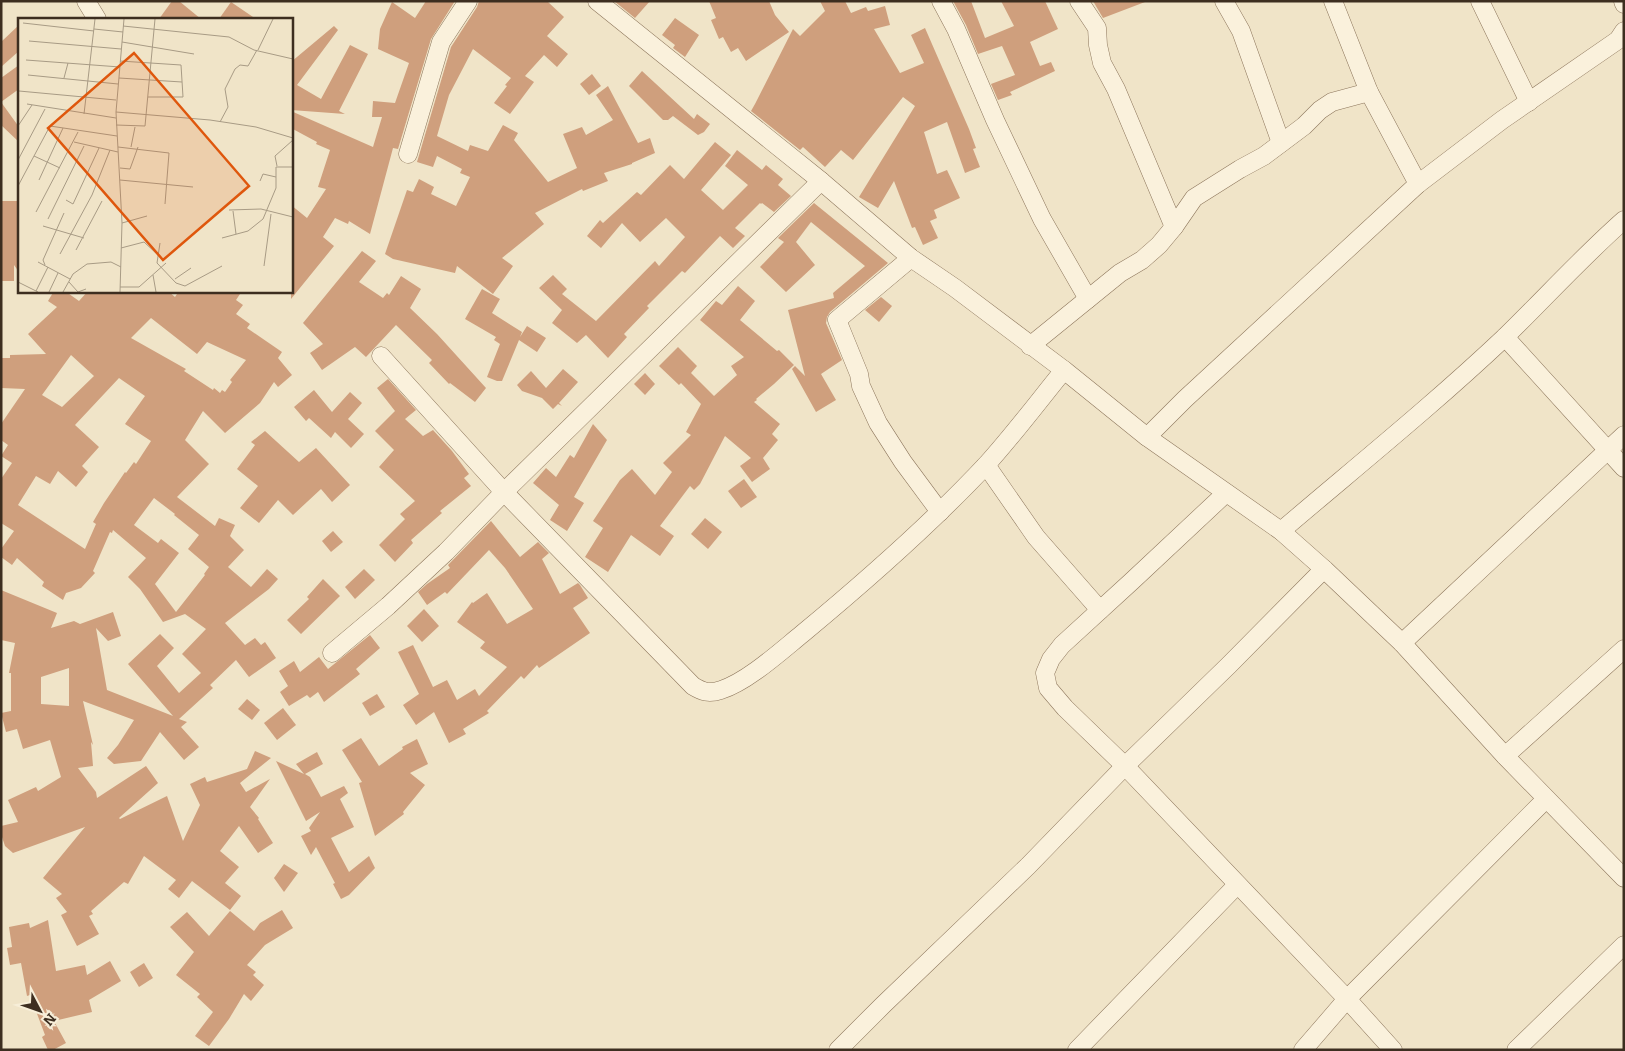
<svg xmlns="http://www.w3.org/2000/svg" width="1625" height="1051" font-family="Bitter,serif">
	<rect width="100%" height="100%" fill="#f0e4c8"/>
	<!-- building -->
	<g fill="#cf9f7d" fill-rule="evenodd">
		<polygon points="172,1 179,1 201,19 159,19"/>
		<polygon points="426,1 455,1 431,39 398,149 393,148 370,234 349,221 348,224 335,218 323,237 334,246 291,299 291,205 307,218 326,189 318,187 330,150 316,144 317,142 291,128 291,111 373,147 382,117 372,117 373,101 395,103 409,63 378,49 380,29 392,2 415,18"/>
		<polygon points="479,1 547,1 564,17 547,36 568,54 557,67 544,55 525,76 534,82 510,114 494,103 507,86 505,85 511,78 473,49 449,95 437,136 468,151 470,145 488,151 503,125 518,133 514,140 548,182 577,168 563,134 582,127 586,135 613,120 596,95 608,86 638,143 650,138 655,153 632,163 632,164 604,173 608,181 583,191 582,189 535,213 544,224 502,258 513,266 493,294 457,266 455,273 393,259 385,254 407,190 413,192 419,179 434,187 431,194 456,206 470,177 460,173 462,169 437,156 433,167 417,162 451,47 477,7"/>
		<polygon points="614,1 650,1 635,18"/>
		<polygon points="709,1 769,1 775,15 789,32 746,61 738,48 731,52 723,37 719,39 711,20 716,18"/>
		<polygon points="820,1 845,1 851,13 866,7 868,11 885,6 890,25 874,29 900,73 924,63 911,35 925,28 969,129 976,148 973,149 980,167 965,173 947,122 924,132 937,174 947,170 960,198 934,210 937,218 930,221 938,238 923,245 915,227 912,228 894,181 878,208 859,197 915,106 903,97 853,160 841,150 825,167 803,147 800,150 751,111 755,104 793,29 800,36 825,11"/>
		<polygon points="953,1 971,1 985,38 1014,26 1001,1 1045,1 1058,29 1030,42 1040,66 1051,62 1055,71 1010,92 1012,95 998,100 991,84 1015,75 1002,46 978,54 966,25"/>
		<polygon points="1093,1 1145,1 1145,2 1103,18"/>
		<polygon points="231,2 256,19 219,19"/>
		<polygon points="675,18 699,35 685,57 673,48 675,45 662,35"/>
		<polygon points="19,25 19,51 1,67 1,42"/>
		<polygon points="334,26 338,30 297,85 321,99 350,45 368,54 339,111 345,114 291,110 291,62"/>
		<polygon points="19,65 19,89 1,102 19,127 19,142 1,125 1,78"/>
		<polygon points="642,71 694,119 697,114 710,124 704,132 698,135 673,116 668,120 663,120 629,86"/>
		<polygon points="592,74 601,86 589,95 580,84"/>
		<polygon points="715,142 731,155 701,190 723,210 748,185 725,166 737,150 762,170 766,165 783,179 778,185 791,196 774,212 762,203 761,204 760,203 735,228 745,236 733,248 720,236 685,273 682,271 647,306 649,308 624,334 627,337 608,358 586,335 577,343 552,323 562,310 539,288 553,275 567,289 562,294 596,321 655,261 659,266 685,237 666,218 640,242 622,223 601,248 587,236 600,220 603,223 637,192 641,195 670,165 684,179"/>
		<polygon points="1,201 19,201 19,272 14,265 14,281 1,281"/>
		<polygon points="814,203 888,263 830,312 827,317 826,323 842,360 821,374 836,400 816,412 792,369 795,366 805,376 788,310 834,298 833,293 865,266 811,222 796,242 815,265 786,292 760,267 784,242 778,238"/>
		<polygon points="362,251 376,261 359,282 383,298 387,293 389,295 401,276 421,289 410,308 437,334 486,388 475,402 450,383 449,384 429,363 432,360 396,325 366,357 355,347 322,370 310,353 323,344 303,323"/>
		<polygon points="738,286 755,301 740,320 777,351 779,350 794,365 774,384 756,399 757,400 754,402 780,424 772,434 778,440 763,458 770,469 752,482 740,466 751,458 725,436 700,484 694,490 690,486 660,526 674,536 660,556 631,535 608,572 585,557 603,528 593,521 620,480 632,469 655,495 672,472 663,463 691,435 686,432 701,404 681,383 679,385 659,366 678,347 697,366 691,373 714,396 737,375 731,366 744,357 700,320 716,301 722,305"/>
		<polygon points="482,289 500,299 492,313 522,332 520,337 527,326 546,338 537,352 519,340 502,381 497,381 487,377 500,344 494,340 496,337 465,319"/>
		<path d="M54,291H65L79,301L88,291H168L175,297L179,291H242L236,300L243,305L236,314L250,324L247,328L282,352L278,358L292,375L278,387L274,382L260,403L225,433L203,411L185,440L209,464L177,497L215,526L219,518L235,525L230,536L244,550L228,567L251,587L267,569L278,579L269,589L225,623L245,645L255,638L261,645L265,642L276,658L249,677L236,660L210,685L213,688L179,719L187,722L181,727L199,747L184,760L160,732L141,761L114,764L107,758L118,745L134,720L83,701L93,745L91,742L93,766L78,768L96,792L97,798L146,766L158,783L119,818L120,819L167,796L183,841L200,805L190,784L205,777L207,782L247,769L255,751L271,758L240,783L246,792L270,779L250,807L259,818L258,819L273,843L258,853L239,826L220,851L239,867L225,883L241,896L230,910L192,881L179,898L168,889L176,880L144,856L128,884L124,882L91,911L93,914L89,916L99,934L77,946L61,915L67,912L56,898L62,894L43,878L85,827L13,853L5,846L1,834V826L18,822L8,800L36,787L38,791L61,777L50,740L23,749L17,729L6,732L1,713L11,711V673H9L15,643L1,640V590L57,613L51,628L74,621L80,624L113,612L121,636L108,641L96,628L107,690L173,716L128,664L160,634L174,648L157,666L179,693L201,673L182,654L206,629L185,614L163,622L140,589L128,577L146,558L113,530L112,533L110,532L93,571L95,573L81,588L66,593L63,600L42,586L44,582L17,558L12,565L1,557V549L14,531L1,523V479L12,463L1,456L8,445L1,440V424L25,389L1,388V358H10V355L46,354L28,334L57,307L48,301ZM151,318L197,354L207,342L246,360L230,380L232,382L225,392L222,390L220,393L214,388L213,390L184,371L186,369L131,338ZM71,355L94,376L62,407L42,395ZM119,378L145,396L125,424L151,441L136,464L134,462L126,473L125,472L104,503L93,522L96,524L85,549L18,505L36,476L50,484L58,471L76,487L88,472L82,466L99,447L75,425ZM154,498L175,514L174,515L199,535L188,549L209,567L204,574L205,575L176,612L155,584L179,553L161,539L158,543L134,525ZM69,668V706L41,704V677Z"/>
		<polygon points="881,297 892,306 879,322 865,310"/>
		<polygon points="563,369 578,382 559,403 562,406 558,404 553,409 542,398 522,391 517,385 531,371 546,388"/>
		<polygon points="645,373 655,384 645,395 634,384"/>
		<polygon points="388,379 416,410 405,419 423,436 433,430 452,451 469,474 464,478 471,486 440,511 442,513 411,540 413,543 395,562 379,545 405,519 400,514 415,501 379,467 394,450 375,431 395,411 377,388"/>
		<polygon points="314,390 332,412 350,392 362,403 348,419 364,434 351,448 335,432 331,438 309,418 306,421 294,407"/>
		<polygon points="593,424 607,440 574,497 584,503 567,531 550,520 559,505 533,483 546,468 556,477 570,455 574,458"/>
		<polygon points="265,431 299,462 316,448 350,485 332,502 321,489 293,515 278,500 259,523 240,508 258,486 237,469 255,445 251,442"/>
		<polygon points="744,479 757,497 741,508 728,491"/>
		<polygon points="705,518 722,532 708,549 691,534"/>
		<polygon points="491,521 520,557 538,542 549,553 542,559 560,594 578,583 580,585 588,598 573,608 590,633 539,668 537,665 524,679 521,676 487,711 489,713 463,729 466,734 449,743 434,712 416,725 403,705 419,694 398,652 413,645 433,687 447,680 457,700 475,689 479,696 507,667 480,648 485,642 457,622 472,602 473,603 487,593 507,624 533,609 505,568 489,550 447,594 445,592 427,605 418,592 427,584 450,568 448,565"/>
		<polygon points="333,531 343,542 331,552 322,541"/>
		<polygon points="364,569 375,580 355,599 345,587"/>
		<polygon points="323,579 340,596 301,634 287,620 309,599 307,597"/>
		<polygon points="424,609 439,626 422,642 407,626"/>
		<polygon points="370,635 380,648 356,669 360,674 324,702 318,692 310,698 307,695 289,706 280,692 288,686 279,671 294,661 300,672 319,657 328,669"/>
		<polygon points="377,694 385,707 370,716 362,703"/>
		<polygon points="247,699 260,710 252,720 238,709"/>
		<polygon points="283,708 296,725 277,740 264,723"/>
		<polygon points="361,738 379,766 403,749 402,747 417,739 428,764 410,773 425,785 403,812 404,814 375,836 359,783 362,782 342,750"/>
		<polygon points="317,752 323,764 305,774 310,777 321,797 344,786 348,793 340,799 354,827 331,838 349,872 369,856 375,868 349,895 341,899 333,884 335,883 316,847 311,855 301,836 311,831 309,828 320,812 306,821 276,761 304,774 296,764"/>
		<polygon points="284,864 298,873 284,892 274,878"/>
		<polygon points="282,910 293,928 265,945 247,965 256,972 253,975 264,985 251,1001 244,994 229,1019 209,1046 195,1036 213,1012 197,997 200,994 176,975 194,952 170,927 187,912 209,936 230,911 254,931 260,923"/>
		<polygon points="48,920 56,971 85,965 87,975 110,961 121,981 89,1000 92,1012 54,1021 66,1043 53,1050 48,1050 42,1037 45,1035 30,995 27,996 21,963 10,965 7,948 12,947 9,927 29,923 30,928"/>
		<polygon points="144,963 153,978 139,987 130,972"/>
	</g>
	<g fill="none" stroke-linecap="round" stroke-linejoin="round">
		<!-- minor casing -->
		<g stroke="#8d765c" stroke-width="19">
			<g id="minor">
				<polyline points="86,1 97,19"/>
				<polyline points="597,1 821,181 911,258 955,288 1064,370 1147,437 1281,531 1324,569 1402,643 1505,756 1624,878"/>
				<polyline points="941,1 956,29 995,120 1042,219 1088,299"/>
				<polyline points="1079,1 1097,28 1098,45 1102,63 1116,89 1174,227"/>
				<polyline points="1224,1 1241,31 1281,143"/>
				<polyline points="1333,1 1369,92 1418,184"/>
				<polyline points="1480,1 1529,102"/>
				<polyline points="1623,1 1624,4"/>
				<polyline points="408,154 441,42 468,1"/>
				<polyline points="911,258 837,320 859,374 861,386 878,423 903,462 940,512"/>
				<polyline points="1505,337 1624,468"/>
				<polyline points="1030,346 1120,273 1142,260 1159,245 1174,227 1194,198 1240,169 1264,156 1304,126 1320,110 1332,102 1369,92"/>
				<path d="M381,356L504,492L693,686C703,692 709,694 721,690C747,682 781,651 802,634C866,581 930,525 987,464C1014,434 1038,402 1064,370"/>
				<polyline points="1147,437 1185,399 1418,184 1502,120 1618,40 1624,31"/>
				<polyline points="986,465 1036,537 1100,610"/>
				<polyline points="1226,493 1132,581 1062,645 1051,659 1045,673 1048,688 1065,708 1125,766 1347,999 1393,1050"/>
				<path d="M1281,531C1356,467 1433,405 1505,337C1545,298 1582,257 1624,220"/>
				<polyline points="1402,643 1624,435"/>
				<polyline points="332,653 388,606 446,552 504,492 821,181"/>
				<polyline points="1505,756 1624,649"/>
				<polyline points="838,1050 883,1005 1028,866 1125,766 1229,665 1324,569"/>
				<polyline points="1077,1050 1237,885"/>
				<polyline points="1303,1050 1347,999 1546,799"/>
				<polyline points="1516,1050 1624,945"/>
			</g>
		</g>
		<!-- minor -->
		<use href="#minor" stroke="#faf1dc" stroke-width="18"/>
	</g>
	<!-- overview -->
	<g transform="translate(18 18)">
		<rect width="275" height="275" fill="#f0e4c8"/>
		<path fill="none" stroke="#a89b85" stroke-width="1" d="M5,5L76,13M105,8L211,19L236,32L275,41M76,11L105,14M11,23L103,31M104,24L176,36M240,32L255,1M8,42L102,49M102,43L163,47L165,79H130M10,57L100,66M46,60L50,45M101,60L164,64M1,73L98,82M9,86L98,100M98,94L192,102L238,109L275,120M66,96L77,1M202,104L210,89L207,71L217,51L222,47L230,48L239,32M98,107L127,108L137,1M0,108L14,87M56,124L100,134M100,129L151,135L147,186M113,129L117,109M16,138L42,150M0,142L27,91M259,148L257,138L275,122M102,150L112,151L120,129M21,162L45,110M102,162L175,169M242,163L245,156L258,159M0,168L32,108L99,118M48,182L55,186L81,130M211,192L243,191L275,199M215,193L218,216M18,194L60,114M30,201L66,128M104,205L129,198M25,208L66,220M204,220L230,213L245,201L258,170V149H275M142,225L139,245L158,265L167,268L204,248M103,230L126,224L139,236M58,232L84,183M42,236L74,177L92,132M20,244L52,261M27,247L25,242L46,195M246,248L253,196M135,257L138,274M157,261L173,250M0,264L20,274M51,264L60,274L68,271M102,269H121L148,245M18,273L30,249M31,274L40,255M45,274L55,256L69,246L93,244L103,249M102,274L104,205L98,94L106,1"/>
		<path fill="#df570d" fill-opacity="0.15" stroke="#df570d" stroke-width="2.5" d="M116,35L231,168L145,242L30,110Z"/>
		<rect width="275" height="275" fill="none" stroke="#3d2e20" stroke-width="2.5"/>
	</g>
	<!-- border -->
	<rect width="1625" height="1051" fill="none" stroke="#3d2e20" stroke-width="5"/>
	<!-- north arrow -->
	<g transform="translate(40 1011) rotate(131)" stroke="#f7eed8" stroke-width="4" paint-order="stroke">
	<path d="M0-4L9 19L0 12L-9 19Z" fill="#3d2e20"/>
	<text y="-8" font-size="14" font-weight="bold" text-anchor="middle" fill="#3d2e20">N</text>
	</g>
</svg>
